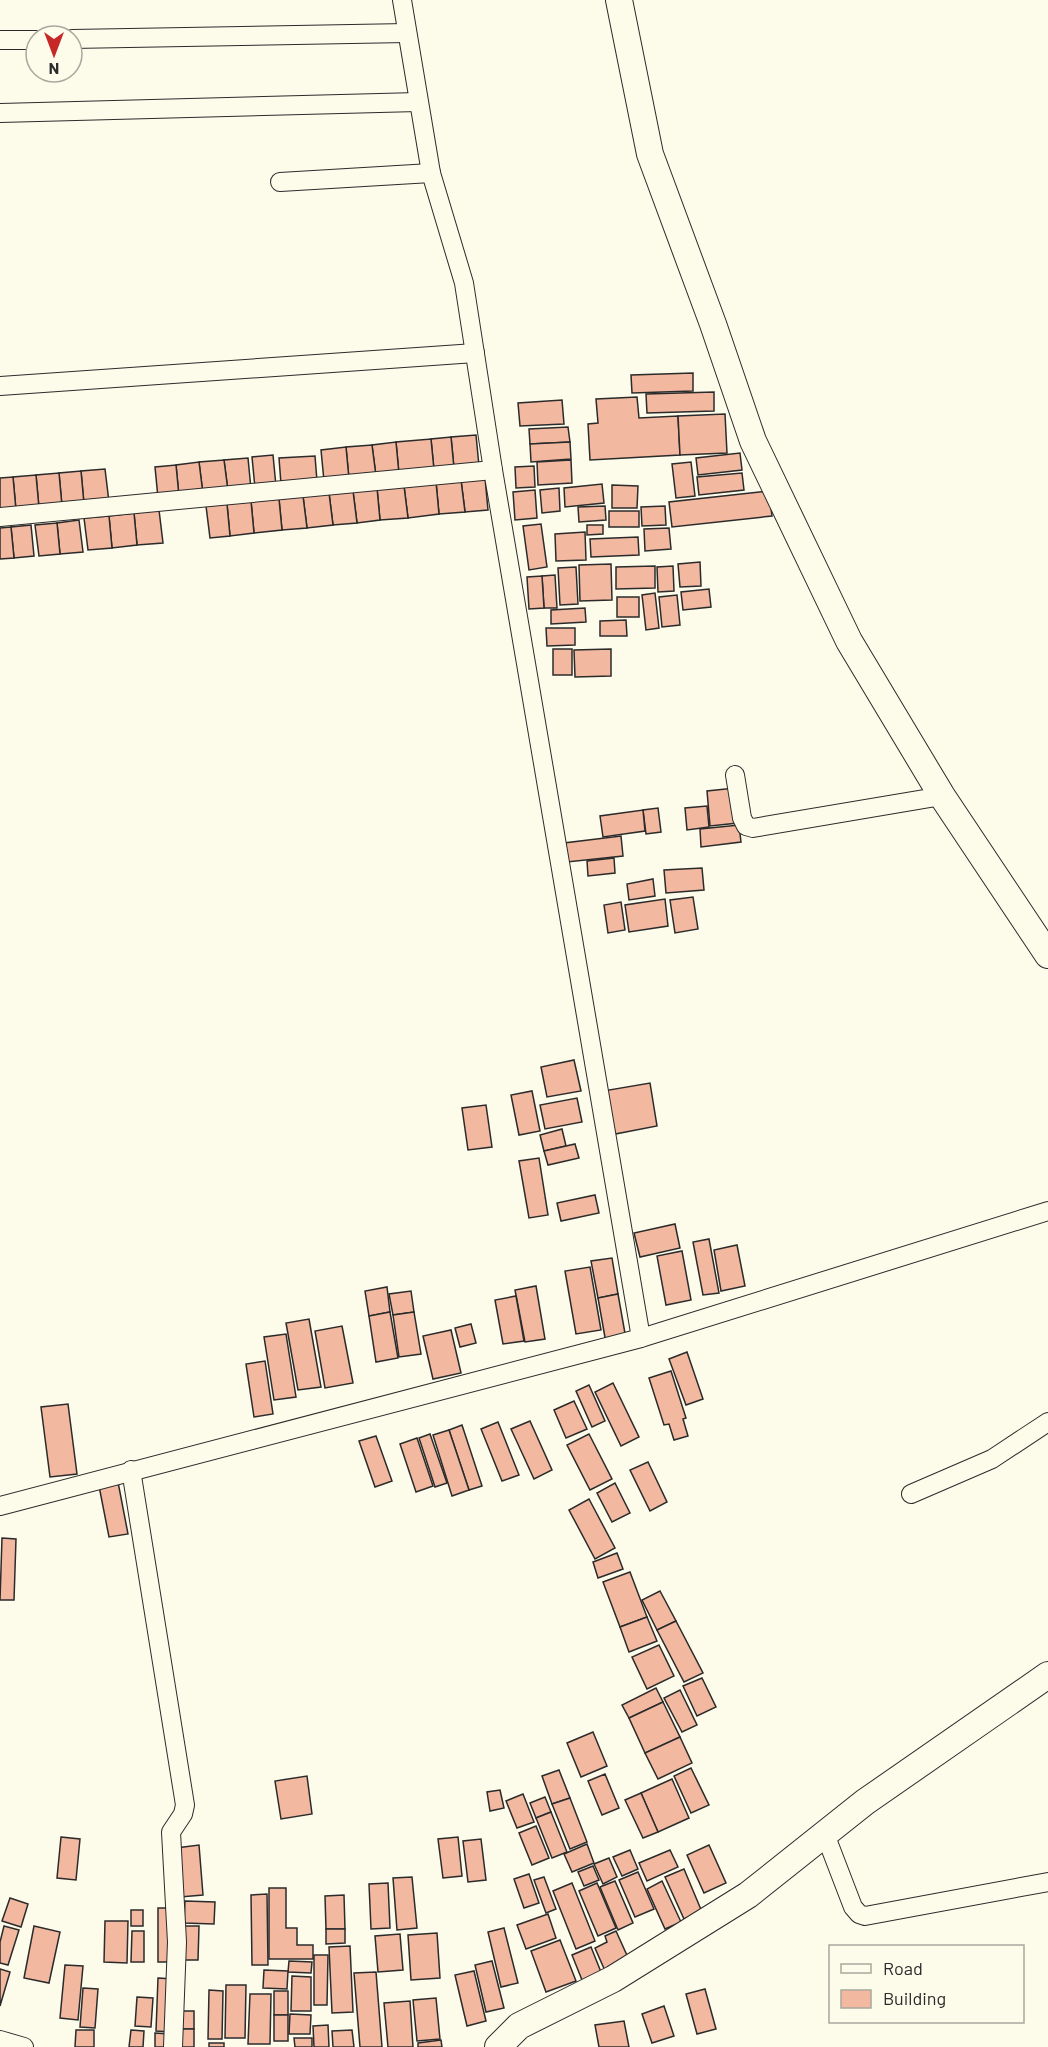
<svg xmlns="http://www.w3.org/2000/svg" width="1048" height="2047" font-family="Barlow,sans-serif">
	<rect width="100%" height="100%" fill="#fdfbea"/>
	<!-- building -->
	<g fill="#f2b8a0" stroke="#2b2b2b" stroke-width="1.5">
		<polygon points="693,373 693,391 632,393 631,375"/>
		<polygon points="714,392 714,411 647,413 646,394"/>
		<polygon points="637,397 639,418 678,416 680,455 590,460 588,424 598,423 596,399"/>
		<polygon points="562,400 564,424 520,426 518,403"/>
		<polygon points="725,414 727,453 680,455 678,416"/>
		<polygon points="568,427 570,442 530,444 529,429"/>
		<polygon points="476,435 479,466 454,468 451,437"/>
		<polygon points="451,437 454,468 434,470 431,439"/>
		<polygon points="431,439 434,470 399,474 396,442"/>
		<polygon points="396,442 399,474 376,476 372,445"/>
		<polygon points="570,442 571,459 531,462 530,444"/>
		<polygon points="372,445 376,476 349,479 346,447"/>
		<polygon points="346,447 349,479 324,481 321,450"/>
		<polygon points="740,453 742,470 698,475 696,458"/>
		<polygon points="273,455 276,486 255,488 252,457"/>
		<polygon points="315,456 317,481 281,484 279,458"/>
		<polygon points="248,458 251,489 228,491 224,460"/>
		<polygon points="224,460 228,491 203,494 199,462"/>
		<polygon points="571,460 572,483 538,485 537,462"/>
		<polygon points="199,462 203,494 179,496 176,465"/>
		<polygon points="691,462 695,496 676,498 672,464"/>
		<polygon points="176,465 179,496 158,498 155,467"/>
		<polygon points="534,466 535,487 516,488 515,467"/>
		<polygon points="105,469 109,502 84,504 81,471"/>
		<polygon points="81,471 84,504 62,506 59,473"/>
		<polygon points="59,473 62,506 39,508 36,475"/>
		<polygon points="742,473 744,490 699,495 697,477"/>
		<polygon points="36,475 39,508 16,510 13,477"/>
		<polygon points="13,477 16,510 0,511 0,478"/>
		<polygon points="485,478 488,510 465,512 461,480"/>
		<polygon points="461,480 465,512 439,514 436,482"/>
		<polygon points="436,482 439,514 408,518 404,486"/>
		<polygon points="602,484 604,503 565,507 564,488"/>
		<polygon points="612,485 638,486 637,508 612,508"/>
		<polygon points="404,486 408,518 380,520 377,488"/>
		<polygon points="377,488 380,520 357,523 353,491"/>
		<polygon points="559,488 560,511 542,513 540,490"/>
		<polygon points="535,490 537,518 515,520 513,492"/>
		<polygon points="353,491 357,523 333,525 329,493"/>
		<polygon points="769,491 772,516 672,527 669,502"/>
		<polygon points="329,493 333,525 307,528 303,496"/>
		<polygon points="303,496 307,528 282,530 279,499"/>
		<polygon points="279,499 282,530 254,533 251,501"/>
		<polygon points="251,501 254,533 230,536 227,504"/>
		<polygon points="227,504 230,536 210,538 206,506"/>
		<polygon points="605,506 606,520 579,522 578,507"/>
		<polygon points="665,506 666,525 642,526 641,507"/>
		<polygon points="159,510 163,543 137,545 134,513"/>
		<rect x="609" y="511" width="30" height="16"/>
		<polygon points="134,513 137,545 112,548 109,516"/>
		<polygon points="109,516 112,548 88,550 84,518"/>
		<polygon points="79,520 83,552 60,554 57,523"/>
		<polygon points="57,523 60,554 39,556 35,525"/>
		<polygon points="541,524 547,567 529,570 523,526"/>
		<polygon points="31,525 34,556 14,558 11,527"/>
		<polygon points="587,525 603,525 603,534 587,535"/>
		<polygon points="11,527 14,558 0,559 0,528"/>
		<polygon points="669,528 671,549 645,551 644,529"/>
		<polygon points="585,532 586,560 556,561 555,534"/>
		<polygon points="638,537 639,555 591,557 590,539"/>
		<polygon points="700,562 701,586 680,587 678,564"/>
		<polygon points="611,564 612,600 580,601 579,565"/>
		<polygon points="655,566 655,588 616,589 616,567"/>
		<polygon points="673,566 674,591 658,592 657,567"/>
		<polygon points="576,567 578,604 560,605 558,568"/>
		<polygon points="555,575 557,608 544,608 542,576"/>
		<polygon points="542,576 544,608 529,609 527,577"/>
		<polygon points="709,589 711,607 683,610 681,592"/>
		<polygon points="655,593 659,628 646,630 642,595"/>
		<polygon points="677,595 680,625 662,627 659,597"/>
		<rect x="617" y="597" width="22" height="20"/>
		<polygon points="585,608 586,622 551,624 551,610"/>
		<polygon points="626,620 627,636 600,636 600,621"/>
		<polygon points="546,628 575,628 575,645 547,646"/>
		<rect x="553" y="649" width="19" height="26"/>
		<polygon points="611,649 611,676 575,677 574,650"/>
		<polygon points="735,788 738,823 710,826 707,791"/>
		<polygon points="707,806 709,827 687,830 685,808"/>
		<polygon points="658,808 661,832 646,834 643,810"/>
		<polygon points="643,810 645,831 603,837 600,816"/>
		<polygon points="739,825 741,842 701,847 700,829"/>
		<polygon points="621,836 623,856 567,862 564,843"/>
		<polygon points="614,858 615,873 588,876 587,861"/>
		<polygon points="702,868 704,890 666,893 664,870"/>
		<polygon points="653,879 655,896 629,900 627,884"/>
		<polygon points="693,897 698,929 675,933 670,900"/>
		<polygon points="665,899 668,926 629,932 625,905"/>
		<polygon points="621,902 625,930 608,933 604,905"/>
		<polygon points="574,1060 581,1091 547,1097 541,1067"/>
		<polygon points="650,1083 657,1126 610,1135 603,1091"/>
		<polygon points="532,1091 540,1131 519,1135 511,1095"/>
		<polygon points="577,1098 582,1122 545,1129 540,1105"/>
		<polygon points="486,1105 492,1147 468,1150 462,1108"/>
		<polygon points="562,1129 566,1146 544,1151 540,1135"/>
		<polygon points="575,1144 579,1158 548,1165 544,1151"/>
		<polygon points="539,1158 548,1215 529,1218 519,1161"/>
		<polygon points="595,1195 599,1213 561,1221 557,1203"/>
		<polygon points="675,1224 680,1248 640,1257 634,1233"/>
		<polygon points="709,1239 719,1293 703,1295 693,1242"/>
		<polygon points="737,1245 745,1286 721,1291 714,1250"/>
		<polygon points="682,1251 691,1300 666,1305 657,1256"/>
		<polygon points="612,1258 618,1294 598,1298 591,1261"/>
		<polygon points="590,1267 601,1330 576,1334 565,1271"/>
		<polygon points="536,1286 545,1339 525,1342 515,1290"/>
		<polygon points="387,1287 390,1312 369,1316 365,1291"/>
		<polygon points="411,1291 414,1312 393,1315 389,1294"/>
		<polygon points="618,1294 626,1339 606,1343 598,1298"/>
		<polygon points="516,1296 524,1341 503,1344 495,1300"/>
		<polygon points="390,1312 398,1358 376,1362 369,1316"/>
		<polygon points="414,1312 421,1354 399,1357 393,1315"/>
		<polygon points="309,1319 321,1387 298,1390 286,1323"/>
		<polygon points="471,1324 476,1343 460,1347 455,1328"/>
		<polygon points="342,1326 353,1383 325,1388 315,1331"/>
		<polygon points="451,1330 461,1373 433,1379 423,1336"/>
		<polygon points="286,1334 296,1397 274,1400 264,1337"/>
		<polygon points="687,1352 703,1399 686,1405 669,1359"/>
		<polygon points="265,1361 273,1414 254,1417 246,1364"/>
		<polygon points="671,1371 686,1418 683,1419 688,1436 674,1440 669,1424 664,1425 649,1378"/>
		<polygon points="613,1383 639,1437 621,1446 595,1392"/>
		<polygon points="589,1385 605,1421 592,1427 576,1391"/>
		<polygon points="574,1401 587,1429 566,1438 554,1410"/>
		<polygon points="68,1404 77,1474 50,1477 41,1407"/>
		<polygon points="530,1421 552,1470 534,1479 511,1429"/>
		<polygon points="498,1422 519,1475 502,1481 481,1429"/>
		<polygon points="462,1425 482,1486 469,1490 449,1430"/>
		<polygon points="449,1430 469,1490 452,1496 433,1435"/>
		<polygon points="430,1434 447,1483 435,1487 419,1438"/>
		<polygon points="589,1434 612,1479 590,1490 567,1445"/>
		<polygon points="376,1436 392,1481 375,1487 359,1441"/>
		<polygon points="417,1438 433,1486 416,1492 400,1444"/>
		<polygon points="648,1462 667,1502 650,1511 630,1470"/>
		<polygon points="118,1482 128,1534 109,1537 99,1486"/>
		<polygon points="615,1483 630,1513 612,1522 597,1493"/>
		<polygon points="589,1499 615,1548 595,1559 569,1510"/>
		<polygon points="2,1538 16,1539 14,1600 0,1600"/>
		<polygon points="617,1553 623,1569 598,1578 593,1562"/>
		<polygon points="630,1572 647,1617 620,1627 603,1582"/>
		<polygon points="660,1591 676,1621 657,1630 642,1600"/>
		<polygon points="647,1617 657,1641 629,1652 620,1627"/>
		<polygon points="676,1621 703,1673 684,1682 657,1630"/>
		<polygon points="659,1645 674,1676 647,1689 632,1657"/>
		<polygon points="702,1678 716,1707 697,1716 683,1686"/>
		<polygon points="656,1688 663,1702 629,1718 622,1705"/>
		<polygon points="680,1690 697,1725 682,1732 664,1698"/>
		<polygon points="663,1702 680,1737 645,1753 629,1718"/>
		<polygon points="593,1732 607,1766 581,1777 567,1743"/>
		<polygon points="680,1737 692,1763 658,1779 645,1753"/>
		<polygon points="691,1768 709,1805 691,1813 674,1776"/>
		<polygon points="559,1770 570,1798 552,1804 542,1776"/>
		<polygon points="605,1774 619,1808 602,1815 588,1781"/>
		<polygon points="307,1776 312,1814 281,1819 275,1781"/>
		<polygon points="672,1779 689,1818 658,1832 641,1793"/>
		<polygon points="500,1790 504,1808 490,1811 487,1792"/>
		<polygon points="641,1793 658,1832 643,1838 625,1800"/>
		<polygon points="523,1794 534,1822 517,1828 506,1801"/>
		<polygon points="545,1797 551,1812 536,1818 530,1803"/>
		<polygon points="570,1798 587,1842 570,1849 552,1804"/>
		<polygon points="551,1812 567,1852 552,1858 536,1818"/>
		<polygon points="536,1826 549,1858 532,1865 519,1833"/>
		<polygon points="61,1837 80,1839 76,1880 57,1878"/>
		<polygon points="458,1837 462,1876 443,1878 438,1839"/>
		<polygon points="481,1839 486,1880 468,1882 463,1841"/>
		<polygon points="587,1844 594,1863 572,1872 564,1854"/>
		<polygon points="199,1845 203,1895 180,1897 176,1848"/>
		<polygon points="709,1845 726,1883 704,1893 687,1855"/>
		<polygon points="630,1850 638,1869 622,1876 613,1857"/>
		<polygon points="670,1850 678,1867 647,1881 639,1863"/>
		<polygon points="609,1858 617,1877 603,1884 594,1864"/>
		<polygon points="593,1866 599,1880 584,1886 578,1872"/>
		<polygon points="684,1869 702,1912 684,1919 665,1877"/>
		<polygon points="638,1872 654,1909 635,1917 619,1880"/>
		<polygon points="529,1874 539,1903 524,1908 514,1879"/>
		<polygon points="412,1877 417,1928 397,1930 393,1878"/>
		<polygon points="544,1877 556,1909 546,1913 534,1880"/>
		<polygon points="615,1881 633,1923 618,1930 600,1887"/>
		<polygon points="662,1881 681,1922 665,1929 647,1889"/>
		<polygon points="388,1883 390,1928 371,1929 369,1884"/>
		<polygon points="572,1883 595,1941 576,1949 553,1891"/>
		<polygon points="597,1883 616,1928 598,1936 579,1891"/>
		<polygon points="269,1888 286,1888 286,1928 297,1928 297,1945 313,1945 313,1959 269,1959"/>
		<polygon points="267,1894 268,1965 252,1965 251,1895"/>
		<polygon points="344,1895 345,1929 326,1929 325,1896"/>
		<polygon points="10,1898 28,1904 21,1927 2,1921"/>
		<polygon points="185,1901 215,1902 214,1924 184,1923"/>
		<rect x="158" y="1908" width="14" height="54"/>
		<rect x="131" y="1910" width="12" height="16"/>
		<polygon points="548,1914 556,1938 526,1949 517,1925"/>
		<polygon points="105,1921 128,1921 127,1963 104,1962"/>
		<polygon points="4,1926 19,1930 8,1965 0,1963 0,1942"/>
		<polygon points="34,1926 60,1932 49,1983 24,1978"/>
		<polygon points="185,1926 199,1926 198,1960 184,1960"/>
		<polygon points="504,1928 518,1983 501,1987 488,1932"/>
		<polygon points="326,1929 345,1929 345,1943 326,1944"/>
		<polygon points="132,1931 144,1931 144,1962 131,1962"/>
		<polygon points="616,1931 630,1962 606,1973 595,1948 607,1942 605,1936"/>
		<polygon points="437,1933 440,1978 411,1980 408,1935"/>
		<polygon points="400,1934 403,1970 378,1972 375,1936"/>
		<polygon points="560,1940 576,1981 546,1992 531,1951"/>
		<polygon points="350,1946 353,2012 332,2013 329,1947"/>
		<polygon points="591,1947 603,1977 584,1985 572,1955"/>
		<polygon points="314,1955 328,1955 327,2005 314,2005"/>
		<polygon points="289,1961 312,1962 311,1973 288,1972"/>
		<polygon points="492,1961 504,2008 486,2012 475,1965"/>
		<polygon points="65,1965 83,1966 78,2020 60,2018"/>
		<polygon points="0,1969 10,1972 0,2006"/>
		<polygon points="264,1970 288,1971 287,1989 263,1988"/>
		<polygon points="474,1971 486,2021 467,2026 455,1975"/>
		<polygon points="376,1972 382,2047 360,2047 354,1973"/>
		<polygon points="292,1976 311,1977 311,2011 291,2011"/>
		<polygon points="158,1978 173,1979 171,2032 156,2031"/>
		<polygon points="226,1985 246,1985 245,2038 225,2038"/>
		<polygon points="83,1988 98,1989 95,2028 80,2027"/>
		<polygon points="705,1989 716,2029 697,2034 686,1994"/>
		<polygon points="209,1990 223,1991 222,2039 208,2039"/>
		<rect x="274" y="1991" width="14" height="24"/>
		<polygon points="250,1994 271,1994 270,2044 248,2044"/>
		<polygon points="137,1997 153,1998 151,2027 135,2026"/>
		<polygon points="436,1998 440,2039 417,2041 413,2000"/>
		<polygon points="410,2001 413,2047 388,2047 384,2003"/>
		<polygon points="664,2006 674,2036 652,2043 642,2014"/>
		<rect x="178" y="2011" width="16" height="18"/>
		<polygon points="290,2014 311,2015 310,2034 289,2034"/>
		<rect x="274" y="2015" width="14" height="26"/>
		<polygon points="624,2021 629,2047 599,2047 595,2025"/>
		<polygon points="328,2025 329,2047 314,2047 313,2026"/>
		<rect x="178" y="2029" width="16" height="18"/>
		<polygon points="76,2030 94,2030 94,2047 75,2047"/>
		<polygon points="131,2030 144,2031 143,2047 129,2047"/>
		<polygon points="352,2030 354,2047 333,2047 332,2031"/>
		<polygon points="155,2033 169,2034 168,2047 155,2047"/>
		<polygon points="294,2038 312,2038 312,2047 295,2047"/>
		<polygon points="441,2040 442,2047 418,2047 418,2043"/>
		<rect x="209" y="2043" width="15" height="4"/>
	</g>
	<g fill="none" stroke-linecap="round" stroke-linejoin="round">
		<!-- street casing -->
		<g stroke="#2b2b2b" stroke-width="20">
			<g id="street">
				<polyline points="402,0 431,173 464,283 493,470 641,1338"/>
				<polyline points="72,39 407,33"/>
				<polyline points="0,40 36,40"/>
				<polyline points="0,113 418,102"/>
				<polyline points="280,182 431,173"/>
				<polyline points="0,386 475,353"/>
				<polyline points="0,517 493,470"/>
				<polyline points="735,775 742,818 746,826 753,828 942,796"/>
				<polyline points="131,1470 185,1805 183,1814 171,1832 177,1942 173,2047"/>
				<polyline points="911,1494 992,1459 1048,1422"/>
				<polyline points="0,1506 641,1338 1048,1211"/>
				<polyline points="825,1834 853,1907 859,1914 865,1916 1048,1882"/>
				<polyline points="0,2040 24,2047"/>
			</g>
		</g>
		<!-- secondary casing -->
		<g stroke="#2b2b2b" stroke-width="28">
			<g id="secondary">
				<polyline points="619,0 650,154 713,324 753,441 849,641 942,796 1048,955"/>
				<polyline points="498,2047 519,2026 613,1979 748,1895 865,1802 1048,1675"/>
			</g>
		</g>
		<!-- street -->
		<use href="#street" stroke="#fdfbea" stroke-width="18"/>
		<!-- secondary -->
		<use href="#secondary" stroke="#fdfbea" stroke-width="26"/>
	</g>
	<!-- legend -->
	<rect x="829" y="1945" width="195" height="78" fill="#fdfbea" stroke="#a9a89e" stroke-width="1.5"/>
	<rect x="841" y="1964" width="30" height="9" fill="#fdfbea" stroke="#a9a89e" stroke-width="1.5"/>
	<text x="883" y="1975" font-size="18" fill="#2b2b2b">Road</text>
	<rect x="841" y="1990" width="30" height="18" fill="#f2b8a0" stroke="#a9a89e" stroke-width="1.5"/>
	<text x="883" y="2005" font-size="18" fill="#2b2b2b">Building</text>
	<!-- north arrow -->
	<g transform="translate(54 54) rotate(180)"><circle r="28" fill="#fdfbea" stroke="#a9a89e" stroke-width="1.5"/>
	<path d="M0-4.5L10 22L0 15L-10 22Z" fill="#c62828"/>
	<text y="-9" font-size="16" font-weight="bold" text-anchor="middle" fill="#2b2b2b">N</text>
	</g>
</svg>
